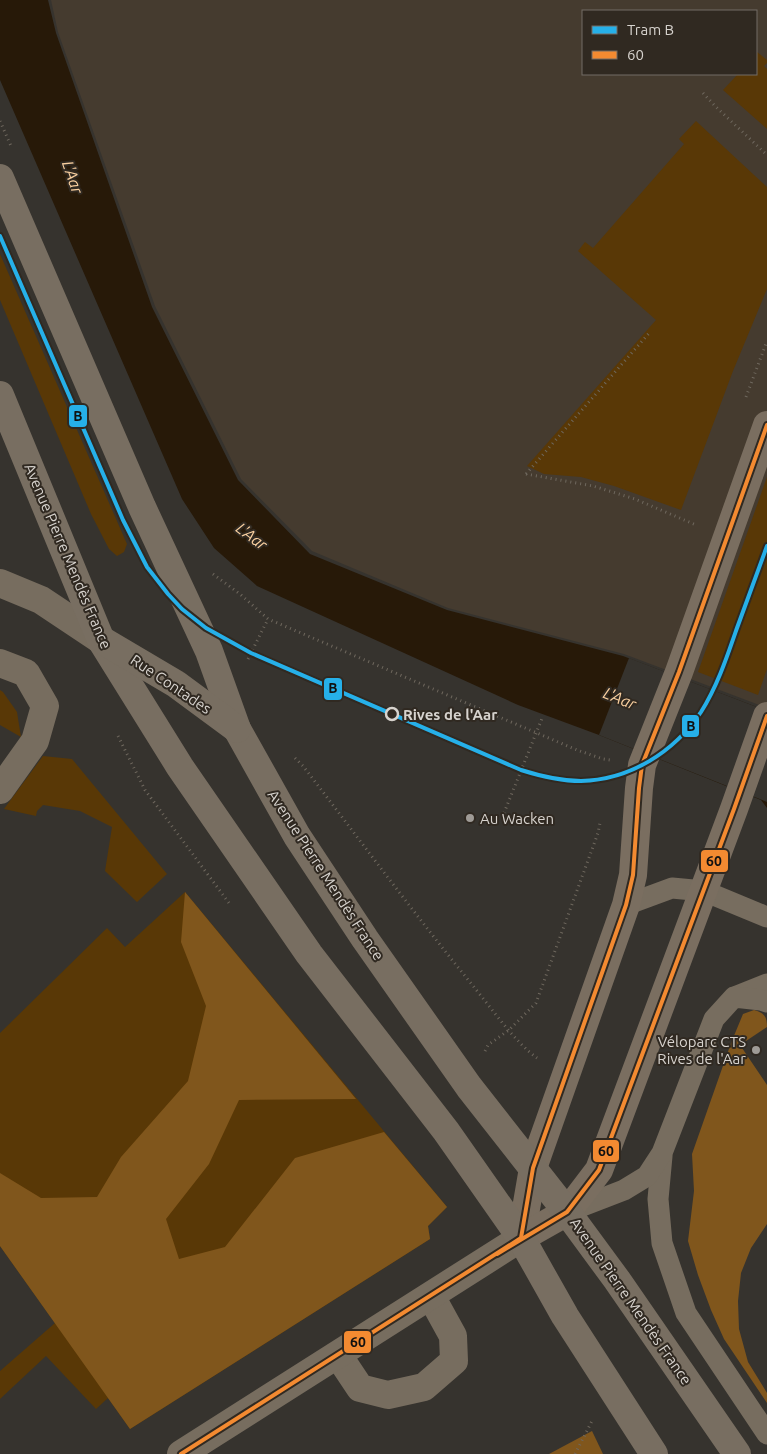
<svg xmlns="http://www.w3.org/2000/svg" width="767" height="1454" font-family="Ubuntu,sans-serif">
	<rect width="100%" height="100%" fill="#36332e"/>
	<!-- built -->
	<path fill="#453b2f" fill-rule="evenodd" d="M51,0H767V708L624,654L448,608L312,551L241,479L155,306L58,32ZM583,11H756V74H583Z"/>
	<!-- green -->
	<g fill="#593806">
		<polygon points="757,52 767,60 767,63 764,66 767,69 767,129 723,90 738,74 756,74 756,54"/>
		<polygon points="696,121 767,187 767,289 733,371 681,510 614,486 581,477 544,474 527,466 656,320 578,251 585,242 593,248 684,144 679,139"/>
		<polygon points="0,254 127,544 124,552 117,556 109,549 91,514 0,300"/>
		<polygon points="767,477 767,669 758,695 698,672"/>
		<polygon points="0,690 3,692 17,712 21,737 0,725"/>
		<polygon points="43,756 72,759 167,874 137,902 105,871 112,827 80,811 43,805 37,811 36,816 4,809"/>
		<polygon points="185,892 447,1207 428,1226 430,1239 130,1429 108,1398 96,1409 46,1356 0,1399 0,1371 55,1323 0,1246 0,1033 107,928 125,947"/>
	</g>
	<!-- forest -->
	<g fill="#80561c">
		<polygon points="185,892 356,1099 239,1100 209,1164 166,1219 179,1259 225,1247 295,1158 384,1132 447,1207 428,1226 430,1239 130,1429 0,1246 0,1173 41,1198 97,1197 121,1157 188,1081 206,1006 181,942"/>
		<path d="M754,1010C764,1013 767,1016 767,1027L740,1045L767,1085V1224L751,1248L741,1273L738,1301L739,1329L748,1362L767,1393V1403L724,1339L711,1310L698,1275L688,1241L694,1191L692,1154L731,1043L743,1014Z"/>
		<polygon points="592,1431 603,1454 549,1454"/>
	</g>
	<!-- water -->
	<polygon fill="#271908" points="0,0 48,0 56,33 152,307 238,480 310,554 447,610 623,656 767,711 767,808 761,800 599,735 518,705 257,586 214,548 182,499 0,80"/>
	<!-- pier -->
	<polygon fill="#36332e" points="629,658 767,711 767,802 599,735"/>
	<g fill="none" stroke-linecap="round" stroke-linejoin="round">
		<!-- path -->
		<g stroke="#6f685e" stroke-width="3" stroke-dasharray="1 4" stroke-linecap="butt">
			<polyline points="703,93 715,106 767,155"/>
			<polyline points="0,121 11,146"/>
			<polyline points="746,397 767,341"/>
			<polyline points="526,474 650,332"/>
			<polyline points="526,474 593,486 635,499 696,525"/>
			<polyline points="213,574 240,594 268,619 577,750 603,759 610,760"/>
			<polyline points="248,659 268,619"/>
			<polyline points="118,736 145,790 229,903"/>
			<path d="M295,758L303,766C360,840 415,915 474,987C491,1008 516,1043 537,1058"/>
			<polyline points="504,813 543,716"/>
			<polyline points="485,1051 488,1045 509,1030 536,1003 598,833 600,823"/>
			<polyline points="575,1454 592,1421"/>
		</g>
		<!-- service -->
		<g stroke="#776d5f" stroke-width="21">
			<polyline points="626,905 672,888 704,891 767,917"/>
			<polyline points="737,996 767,984"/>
			<polyline points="662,1156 658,1199 662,1243 686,1313 767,1434"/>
			<polyline points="567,1212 624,1190 647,1176 662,1153 714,1019 734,997 761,1000 767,1002"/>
		</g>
		<!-- minor -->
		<g stroke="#776d5f" stroke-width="28">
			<polyline points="0,583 41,600 101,640"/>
			<polyline points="0,663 26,673 45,706 35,741 0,790"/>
			<polyline points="338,1355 360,1388 388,1395 424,1387 454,1361 453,1336 431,1296"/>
		</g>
		<!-- tertiary -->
		<polyline stroke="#776d5f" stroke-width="28" points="181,1454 521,1238"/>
		<!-- secondary -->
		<g stroke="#7a6e60" stroke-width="28">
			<polyline points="521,1238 533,1168 626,905 633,875 639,788 642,765 679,672 767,425"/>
			<polyline points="521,1238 567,1212 599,1170 734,809 767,716"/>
		</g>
		<!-- primary -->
		<g stroke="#786e61" stroke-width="28">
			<polyline points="0,178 142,507 209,651 237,729 297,836 365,939 469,1087 567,1212 617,1280 737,1454"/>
			<polyline points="0,395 101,640 180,767 309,954 446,1131 521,1238 565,1316 654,1454"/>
			<polyline points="105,642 176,684 237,729"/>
		</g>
		<!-- bus-1 casing -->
		<g stroke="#302921" stroke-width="8">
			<g id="bus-1">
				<polyline points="497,1254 567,1212 599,1170 734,809 767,716"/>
				<polyline points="181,1454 521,1238 533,1168 626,905 633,875 639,788 642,765 679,672 767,425"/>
			</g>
		</g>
		<!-- bus-1 -->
		<use href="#bus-1" stroke="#f38a31" stroke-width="4"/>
		<!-- tram-1 casing -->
		<g stroke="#302921" stroke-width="8">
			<path id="tram-1" d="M0,236L123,520L147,567L168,594L182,609L206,628L251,653L521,770C540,776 560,781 581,781C630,780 674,752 701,712C717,687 727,657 737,628C747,601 757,574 767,546"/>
		</g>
		<!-- tram-1 -->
		<use href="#tram-1" stroke="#26b0e9" stroke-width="4"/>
	</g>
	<!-- markers -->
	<circle fill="#302921" stroke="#d7d3ce" stroke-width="2.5" cx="392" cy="714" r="6"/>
	<g fill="#9f9b96" stroke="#302921" stroke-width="2">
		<circle cx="470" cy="818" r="5"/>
		<circle cx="756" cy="1050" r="5"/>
	</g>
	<g text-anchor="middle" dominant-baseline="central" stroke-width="4" stroke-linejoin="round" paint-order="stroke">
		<!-- street labels -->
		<g font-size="15" fill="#d7d3ce" stroke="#302921">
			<text transform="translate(68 556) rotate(67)">Avenue Pierre Mendès France</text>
			<text transform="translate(171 684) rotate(34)">Rue Contades</text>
			<text transform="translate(326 875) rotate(57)">Avenue Pierre Mendès France</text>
			<text transform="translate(631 1301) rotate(55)">Avenue Pierre Mendès France</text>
		</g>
		<!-- stop labels -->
		<g font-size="15" font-weight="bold" fill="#d7d3ce" stroke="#302921" text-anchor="start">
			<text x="403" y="714">Rives de l'Aar</text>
		</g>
		<!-- poi labels -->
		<g font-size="15" fill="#d7d3ce" stroke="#302921" text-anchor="start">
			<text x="480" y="818">Au Wacken</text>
			<text x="746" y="1041" text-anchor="end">Véloparc CTS<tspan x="746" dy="17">Rives de l'Aar</tspan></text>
		</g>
		<!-- water labels -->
		<g font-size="16" font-style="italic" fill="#f9cf9f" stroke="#302921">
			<text transform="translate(73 177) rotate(71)">L'Aar</text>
			<text transform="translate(252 536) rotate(37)">L'Aar</text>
			<text transform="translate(620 698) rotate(22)">L'Aar</text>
		</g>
	</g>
	<g stroke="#302921" stroke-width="2">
		<rect x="68" y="404" width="20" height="24" rx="5" fill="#26b0e9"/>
		<rect x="323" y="677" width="20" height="24" rx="5" fill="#26b0e9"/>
		<rect x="681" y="714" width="19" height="24" rx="5" fill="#26b0e9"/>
		<rect x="700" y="849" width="29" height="24" rx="5" fill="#f38a31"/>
		<rect x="592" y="1139" width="28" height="24" rx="5" fill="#f38a31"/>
		<rect x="343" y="1330" width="29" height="24" rx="5" fill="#f38a31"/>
	</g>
	<g font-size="14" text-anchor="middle" font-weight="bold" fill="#111">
		<text x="78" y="421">B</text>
		<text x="333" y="693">B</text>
		<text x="691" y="731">B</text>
		<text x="714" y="866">60</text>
		<text x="606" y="1156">60</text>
		<text x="358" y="1347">60</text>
	</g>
	<!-- legend -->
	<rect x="582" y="10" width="175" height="65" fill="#302921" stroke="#736d66"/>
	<rect x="592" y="26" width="25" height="8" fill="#26b0e9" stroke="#736d66"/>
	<text x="627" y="35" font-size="15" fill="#d7d3ce">Tram B</text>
	<rect x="592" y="51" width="25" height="8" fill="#f38a31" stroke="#736d66"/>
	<text x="627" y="60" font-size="15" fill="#d7d3ce">60</text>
</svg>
